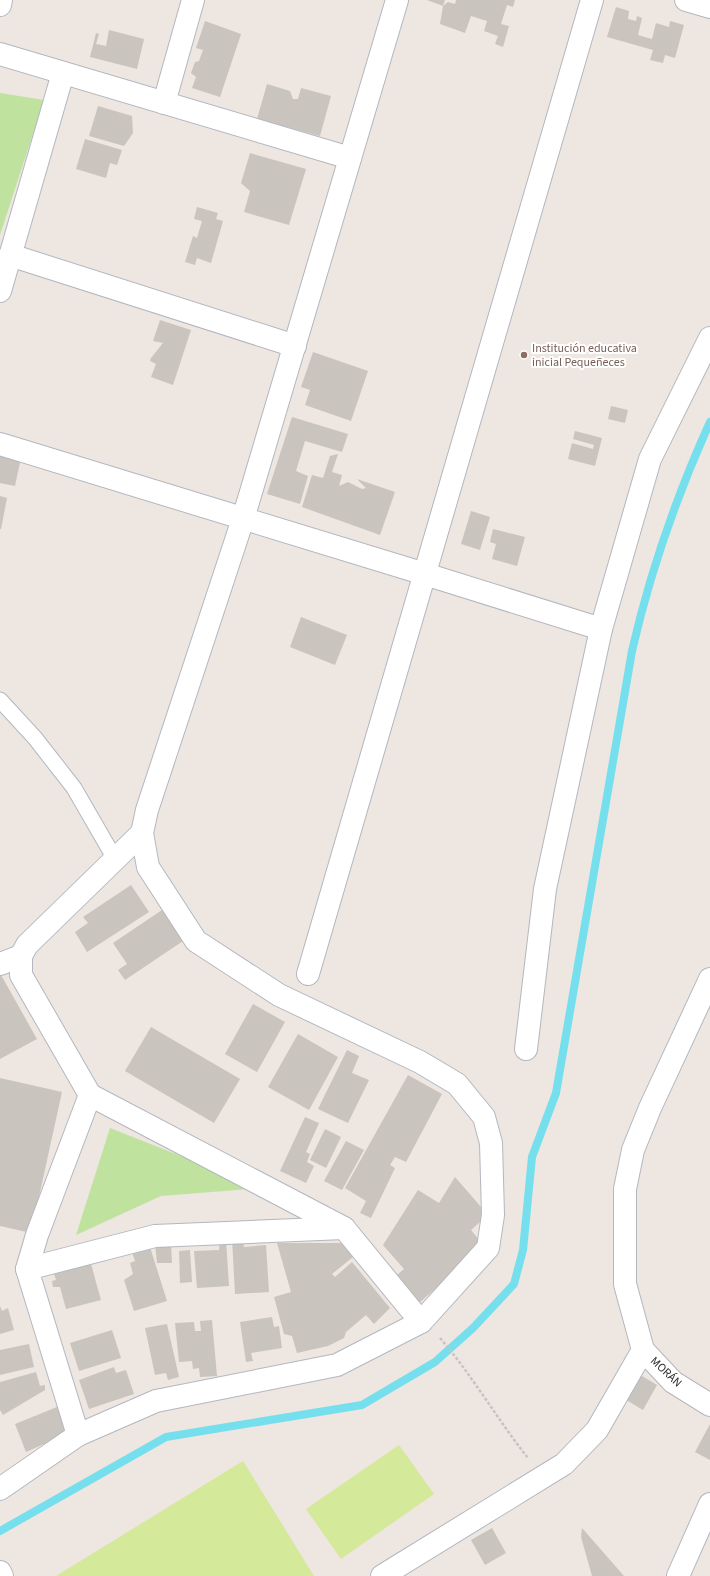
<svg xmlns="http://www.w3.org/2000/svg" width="710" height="1576" font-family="'Source Sans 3',sans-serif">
	<rect width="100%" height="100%" fill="#eee6e0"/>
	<!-- green -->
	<g fill="#bfe39e">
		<polygon points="0,93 44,100 0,235"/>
		<polygon points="110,1128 262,1188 161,1196 76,1235"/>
	</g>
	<!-- pitch -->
	<g fill="#d4e99a">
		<polygon points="399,1445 434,1494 341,1559 306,1509"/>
		<polygon points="243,1461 314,1576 56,1576"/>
	</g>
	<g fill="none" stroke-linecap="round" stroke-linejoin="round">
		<!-- stream -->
		<path stroke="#76dfed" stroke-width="8" d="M0,1531L166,1437L362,1405L435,1362L473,1328L514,1284L523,1250L532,1157L556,1093L632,651C650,572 677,495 710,422"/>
	</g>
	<!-- building -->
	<g fill="#cac4be">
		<polygon points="427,0 445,0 443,6"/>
		<polygon points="456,0 515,0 513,7 507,5 501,24 509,26 503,47 495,44 498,36 484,31 487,21 471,16 465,33 440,24 443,6 448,2 455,4"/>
		<polygon points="616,7 629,11 628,19 636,21 637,16 642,18 638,35 652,39 656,23 669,27 670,21 684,25 675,58 665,55 663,63 650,60 653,50 607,37"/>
		<polygon points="205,21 241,34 220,97 192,88 196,77 191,73 195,62 199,61 203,50 196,48"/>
		<polygon points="109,30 144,39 137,69 90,57 96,33 99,34 96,44 106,46"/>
		<polygon points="267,84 290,91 293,99 298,99 301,88 331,96 320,136 257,119"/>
		<polygon points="98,106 132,116 133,133 124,146 89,136"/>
		<polygon points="85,139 122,150 117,165 110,163 106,178 76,169"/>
		<polygon points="250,153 306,169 289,225 244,212 250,191 241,183"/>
		<polygon points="197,207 218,213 216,219 223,221 211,263 197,258 195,265 185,262 193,236 197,238 202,221 194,219"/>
		<polygon points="160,320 191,330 173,385 151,377 156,364 150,361 151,358 163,343 153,341"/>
		<polygon points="313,352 368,371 351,421 305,405 310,390 301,387"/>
		<polygon points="611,406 628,410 625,423 608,419"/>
		<polygon points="292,417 348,434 342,452 305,441 296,471 308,476 300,504 267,494"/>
		<polygon points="575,431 602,438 595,466 568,459 572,443 593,449 594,445 573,439"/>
		<polygon points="0,454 21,458 15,486 0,483"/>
		<polygon points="338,454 332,472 342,475 339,486 348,482 362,489 366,488 357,479 395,492 380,535 302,507 312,475 323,478 330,456"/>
		<polygon points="0,496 7,498 1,529 0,529"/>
		<polygon points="471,511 490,517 480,550 461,544"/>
		<polygon points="493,529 525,537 517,566 492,559 496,544 490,542"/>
		<polygon points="301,617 347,635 335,665 290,647"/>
		<polygon points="131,885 149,912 87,952 75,932 88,923 83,917"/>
		<polygon points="162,910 183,941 125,980 118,970 127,964 113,943"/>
		<polygon points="1,975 37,1039 0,1059 0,976"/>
		<polygon points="253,1004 285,1022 257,1072 225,1054"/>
		<polygon points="151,1027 240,1079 214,1123 125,1071"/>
		<polygon points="298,1034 338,1057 309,1110 268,1087"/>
		<polygon points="347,1050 359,1056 352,1073 369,1080 348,1123 318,1109"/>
		<polygon points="408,1075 442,1094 406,1162 395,1157 390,1165 395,1168 371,1218 360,1213 366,1201 345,1188"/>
		<polygon points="0,1078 62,1092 31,1233 0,1226"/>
		<polygon points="305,1117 319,1123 306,1152 310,1154 307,1162 314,1166 306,1183 280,1171"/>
		<polygon points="325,1129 341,1137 326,1168 310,1160"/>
		<polygon points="346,1141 364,1150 342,1190 324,1181"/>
		<polygon points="455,1177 488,1215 471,1230 484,1246 419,1303 396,1276 404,1269 383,1245 418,1190 439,1203"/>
		<polygon points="243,1237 244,1247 266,1245 269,1292 235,1294 232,1238"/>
		<polygon points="220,1239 226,1240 229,1286 197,1288 194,1251 219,1250"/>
		<polygon points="171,1243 172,1263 157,1263 155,1244"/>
		<polygon points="277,1243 341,1243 353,1257 332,1274 335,1277 352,1262 390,1308 374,1324 366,1315 346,1332 344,1338 328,1346 297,1353 292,1336 284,1334 274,1297 291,1292"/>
		<polygon points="150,1247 167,1301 134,1311 124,1280 133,1274 130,1263 135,1261 132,1252"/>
		<polygon points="190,1250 192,1282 180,1283 179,1251"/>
		<polygon points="91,1264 101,1300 66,1309 60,1287 53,1287 52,1281 56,1280 54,1274"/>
		<polygon points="0,1306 2,1311 8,1308 14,1330 0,1334"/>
		<polygon points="272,1317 274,1327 279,1326 282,1348 251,1353 253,1361 246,1362 240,1322"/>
		<polygon points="212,1320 217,1376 200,1377 199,1368 193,1369 192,1361 179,1362 175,1323 194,1322 195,1331 201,1331 200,1321"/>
		<polygon points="167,1324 179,1377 168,1380 166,1373 155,1375 145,1328"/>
		<polygon points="112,1330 121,1358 79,1371 70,1343"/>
		<polygon points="29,1344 34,1367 0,1375 0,1350"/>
		<polygon points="114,1367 116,1373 126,1370 134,1394 89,1409 79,1380"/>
		<polygon points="36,1372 40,1386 45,1385 45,1390 3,1415 0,1410 0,1382"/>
		<polygon points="637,1373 657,1385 643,1410 623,1398"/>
		<polygon points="57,1407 66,1434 26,1452 15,1424"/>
		<polygon points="710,1424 710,1460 695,1452"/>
		<polygon points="492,1528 506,1553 485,1565 471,1540"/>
		<polygon points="582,1528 624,1576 592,1576 581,1537"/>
	</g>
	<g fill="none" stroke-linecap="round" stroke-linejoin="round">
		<!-- service casing -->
		<g stroke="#b3b7c0" stroke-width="17">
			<polyline id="service" points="0,700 35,738 74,788 115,859"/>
		</g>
		<!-- minor casing -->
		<g stroke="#b3b7c0" stroke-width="24">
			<g id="minor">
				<polyline points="686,0 710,7"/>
				<polyline points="0,5 1,0"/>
				<polyline points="0,54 350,158"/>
				<polyline points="164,103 193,0"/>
				<polyline points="10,255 295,346"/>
				<polyline points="0,291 63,73"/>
				<polyline points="0,444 425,574 601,629"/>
				<polyline points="142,833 27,945 21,956 21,975 90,1095 344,1228 421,1322"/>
				<polyline points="0,964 21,956"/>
				<polyline points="308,974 592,0"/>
				<polyline points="526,1049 545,889 601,629 650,459 710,338"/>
				<polyline points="27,1269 155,1236 344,1228"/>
				<polyline points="643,1350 673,1382 710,1405"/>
				<polyline points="78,1435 27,1269 37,1235 90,1095"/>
				<polyline points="0,1489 78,1435 156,1401 337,1365 421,1322 488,1248 493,1215 491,1143 484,1117 457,1084 420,1062 279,995 196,941 148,867 142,833 147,810 243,519 397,0"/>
				<polyline points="0,1572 2,1576"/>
				<polyline points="382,1576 564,1464 597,1430 643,1350 625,1284 625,1189 633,1150 650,1108 710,979"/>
				<polyline points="678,1576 710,1504"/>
			</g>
		</g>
		<!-- path -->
		<path stroke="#c4c4c4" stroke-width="2.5" stroke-dasharray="3 2" stroke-linecap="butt" d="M440,1338C472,1375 497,1419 528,1458"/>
		<!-- service -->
		<use href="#service" stroke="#fff" stroke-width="15"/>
		<!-- minor -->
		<use href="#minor" stroke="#fff" stroke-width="22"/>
	</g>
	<!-- markers -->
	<circle fill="#8d6e63" stroke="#fff" stroke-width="1.5" cx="524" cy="355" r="4"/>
	<g text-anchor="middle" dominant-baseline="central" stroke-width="4" stroke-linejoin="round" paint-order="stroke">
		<!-- education labels -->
		<g font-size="12" fill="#785e54" stroke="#fff" text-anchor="start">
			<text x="532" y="348">Institución educativa<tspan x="532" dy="14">inicial Pequeñeces</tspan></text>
		</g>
		<!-- street labels -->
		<g font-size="12" fill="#2d2d2d" stroke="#fff">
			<text transform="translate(666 1372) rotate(43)">MORÁN</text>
		</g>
	</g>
</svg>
